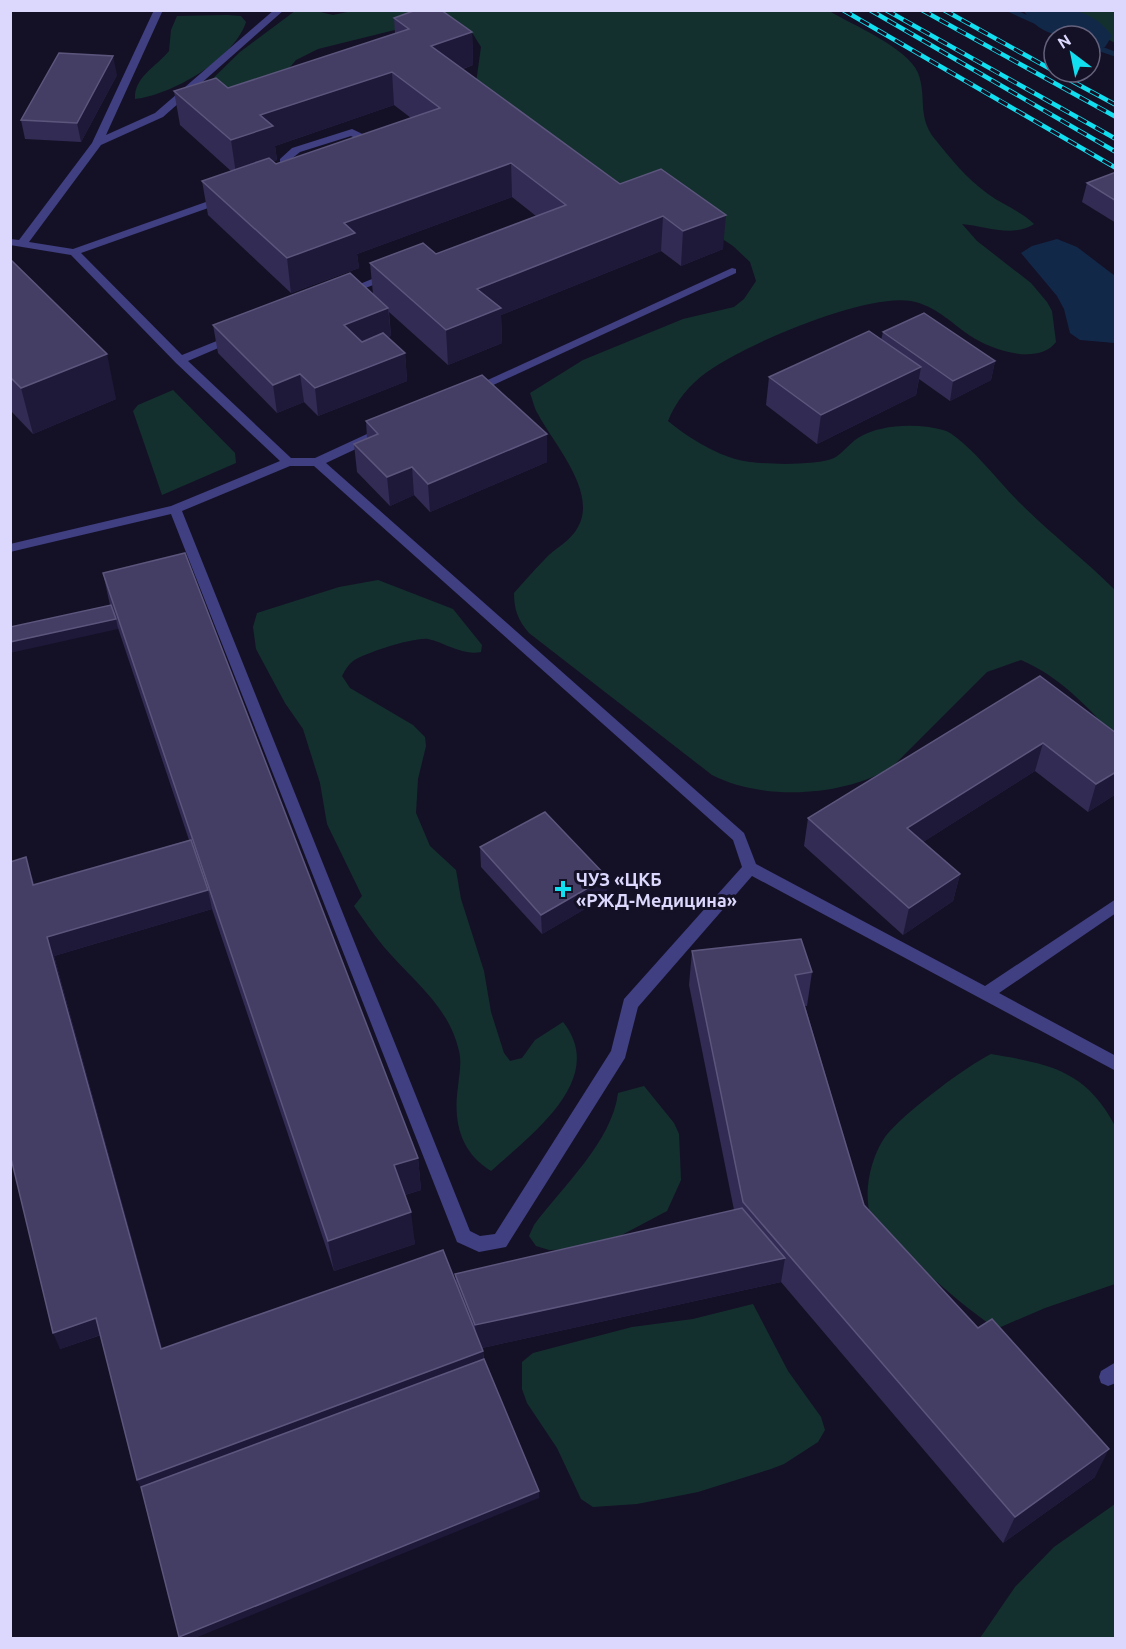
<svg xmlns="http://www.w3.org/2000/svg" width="1126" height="1649" font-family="Ubuntu,sans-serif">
	<rect width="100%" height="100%" fill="#141126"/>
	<!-- green -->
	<g fill="#14302e">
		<path d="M357,10L829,11C851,24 908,48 918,73C927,96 917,116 934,138C950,158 967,179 988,194C1003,205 1021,211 1034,224C1013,238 985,226 962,224L977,241L1031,283L1047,302L1052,311L1056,342C1038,366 991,350 969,335C950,322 936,306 911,301C866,293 745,344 707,372C691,383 675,402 668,421C687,437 715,454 739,460C759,465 816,466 834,458C843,453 850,443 858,438C880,424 918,423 943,430C963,435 1003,487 1021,504C1051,534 1085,560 1115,590V737C1088,707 1059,676 1021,660L987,672L892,767C844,797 762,801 712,775L529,633C518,620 514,610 514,593C524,582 534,570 545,559C555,548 571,541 578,527C598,492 553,443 538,414C534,408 533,400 530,393L583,360L683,319L734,307L744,299L756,281L750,262L733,246L712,232L618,193L476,83L481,47L473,34L457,23L431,21L318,49L296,60L279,80L198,93L240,52L295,11H316L333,15Z"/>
		<polygon points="1055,11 1115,11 1115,43"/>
		<path d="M227,15L241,16L246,22C234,59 172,95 135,99C134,77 156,67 169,51L171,30L177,16Z"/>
		<polygon points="173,390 235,453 236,463 162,495 133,411 138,405"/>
		<path d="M378,580L453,609L482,645L481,652C463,656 446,643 428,639C414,637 365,653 353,661C348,665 345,670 342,676L350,688L413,725L425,737L426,746L418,779L416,813L430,846L456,870L461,899L484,971L491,1012L504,1053L510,1061L522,1058L535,1040L563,1022C609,1079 529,1136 491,1171C460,1152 453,1121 458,1087C459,1075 462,1063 459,1051C449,1006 412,980 384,947C373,934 364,920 354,906L362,896L327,824L320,783L303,729L285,703L256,649L253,627L257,613L339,587Z"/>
		<path d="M991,1054C1049,1064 1086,1070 1115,1126V1284L1045,1308L996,1329C960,1303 931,1278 899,1247C890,1239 875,1227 871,1217C862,1192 872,1150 890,1131C910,1109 965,1067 991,1054Z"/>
		<path d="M644,1086L674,1123L679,1134L681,1180L667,1211L601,1246L588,1249L549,1250L536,1246L529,1236L534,1225C562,1187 612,1142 618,1093Z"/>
		<polygon points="753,1304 788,1371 821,1417 825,1430 818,1442 784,1464 771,1469 698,1492 637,1504 593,1507 581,1499 557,1448 527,1403 522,1389 522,1362 533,1353 632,1327 693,1319"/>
		<polygon points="1115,1504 1115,1638 980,1638 1015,1587 1054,1547"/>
	</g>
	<!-- water -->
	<polygon fill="#122849" points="1057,239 1077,247 1115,276 1115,343 1080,340 1070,333 1064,309 1057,296 1021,253 1032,246"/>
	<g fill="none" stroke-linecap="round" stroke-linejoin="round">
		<!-- stream -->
		<g fill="#122849" fill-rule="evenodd">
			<polygon points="1004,10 1016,10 1073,36 1062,36"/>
			<polygon points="1090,42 1116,52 1116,57 1090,48"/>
		</g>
		<!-- river -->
		<path fill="#122849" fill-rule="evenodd" d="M1023,10C1058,10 1089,3 1112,36L1105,47L1090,50V36C1060,36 1042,38 1023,10Z"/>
		<!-- lane -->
		<g fill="#403f82" fill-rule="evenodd">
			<path d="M154,10H163L106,135L155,113L274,10H284L163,117L101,145L29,242L73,249L220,197H228V201L81,253L182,355L229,336H237V340L188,361L291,458H315L367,434H375V440L326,463L744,833L756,864L985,986L1116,899V913L999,993L1116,1056V1071L752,876L638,1007L625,1058L506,1247L479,1252L457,1242L171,514L10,552V544L171,506L280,461L176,363L71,255L10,245V239L19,240L92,143ZM290,466H314L733,840L742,867L624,999L611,1051L495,1234L480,1236L470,1231L182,511Z"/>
			<polygon points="352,129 373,139 374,147 369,151 361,151 360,149 364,143 351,136 300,152 290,160 289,179 280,177 280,159 292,148"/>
			<polygon points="732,268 736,269 736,273 476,393 468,393 466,390"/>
			<polygon points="389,272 393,273 393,277 348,295 340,295 338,293"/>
			<polygon points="1116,1362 1116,1383 1108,1386 1101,1383 1099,1377 1101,1371"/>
		</g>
		<!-- rail casing -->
		<g stroke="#11dff0" stroke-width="4.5">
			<g id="rail">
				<polyline points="843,10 1116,168"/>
				<polyline points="870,10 1116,152"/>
				<polyline points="886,10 1116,139"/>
				<polyline points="922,10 1116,117"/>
				<polyline points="944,10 1054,71"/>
				<polyline points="1055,72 1116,105"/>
			</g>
		</g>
		<!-- rail -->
		<use href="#rail" stroke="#141126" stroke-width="3" stroke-dasharray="10" stroke-linecap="butt"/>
	</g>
	<!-- wall -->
	<g fill="#322b53" fill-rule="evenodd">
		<path d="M394,18L472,32L473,65L463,69L620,184L723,249L681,266L661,251L501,315L502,343L448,365L389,312L391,336L387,337L405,353L407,381L318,416L304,402L277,413L218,353L213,325L373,294L370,263L436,254L536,216L512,197L357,254L359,268L291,293L208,215L202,181L231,171L180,125L174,91L228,88L395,34ZM394,105L411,118L276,164L273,161L277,160L275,146Z"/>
		<polygon points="117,75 81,142 25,139 21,120"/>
		<polygon points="1116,172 1116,223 1082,202 1087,183"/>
		<polygon points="10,259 116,399 33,434 10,410"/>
		<polygon points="883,332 995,361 991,380 950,401 919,379 916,395 817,444 766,405 769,377 881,340"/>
		<polygon points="366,421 547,434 547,462 430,512 414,495 390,506 357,472 354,444 367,438"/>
		<polygon points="103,573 418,1158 421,1190 405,1195 415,1244 334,1271 212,909 54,956 162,1349 456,1281 455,1274 734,1210 689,985 692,951 812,972 807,1006 805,1006 864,1205 1095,1477 1003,1543 781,1282 482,1348 483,1351 484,1359 539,1491 539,1498 141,1487 137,1480 101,1335 60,1349 32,877 34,885 189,840 118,628 118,629 110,605"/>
		<polygon points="1040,676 1116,733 1116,794 1088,812 1035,771 923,842 960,874 953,901 903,935 804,846 808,818"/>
		<polygon points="480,847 607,896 542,934 481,867"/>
	</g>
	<!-- shaded-wall -->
	<g fill="#1e1939">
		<polygon points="472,32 473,65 433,79 431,46"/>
		<polygon points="113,56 117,75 81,142 77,123"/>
		<polygon points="392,72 394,105 275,146 277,160 236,174 231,140 260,115"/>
		<polygon points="511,163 512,197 357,254 359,268 291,293 287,258 344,223"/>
		<polygon points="726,215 723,249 681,266 683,231"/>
		<polygon points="663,216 661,251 501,315 502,343 448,365 446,330 477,289"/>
		<polygon points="388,308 391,336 347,353 344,325"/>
		<polygon points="405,353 407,381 318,416 315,388"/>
		<polygon points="107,354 116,399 33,434 21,388"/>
		<polygon points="995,361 991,380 950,401 953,381"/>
		<polygon points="921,367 916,395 817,444 821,415"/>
		<polygon points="300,374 304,402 277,413 273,385"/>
		<polygon points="547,434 547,462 430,512 428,484"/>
		<polygon points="412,467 414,495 390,506 387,477"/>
		<polygon points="116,619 118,629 10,653 10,642"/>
		<polygon points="1043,743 1035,771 901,856 907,828"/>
		<polygon points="1116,772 1116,794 1088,812 1096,784"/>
		<polygon points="26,857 32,877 39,904 33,885"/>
		<polygon points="960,874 953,901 903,935 909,908"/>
		<polygon points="607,877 607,896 542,934 541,915"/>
		<polygon points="208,890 212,909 54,956 167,1366 161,1349 47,937"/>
		<polygon points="418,1158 421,1190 398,1197 394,1165"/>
		<polygon points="411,1212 415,1244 334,1271 328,1241"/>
		<polygon points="785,1258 781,1282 477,1349 475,1325"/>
		<polygon points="96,1318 103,1334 60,1349 53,1333"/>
		<polygon points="483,1351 484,1368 144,1495 137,1480"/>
		<polygon points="1109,1449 1095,1477 1003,1543 1015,1517"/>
		<polygon points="539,1491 539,1498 195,1638 179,1638 179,1637"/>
	</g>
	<!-- building -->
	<g fill="#443e65" stroke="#5c567d" stroke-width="1.5">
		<polygon points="416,10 441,10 472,32 431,46 620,184 661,169 726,215 683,231 663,216 477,289 501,308 446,330 370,263 423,243 436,254 566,205 511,163 344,223 355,233 287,258 202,181 269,158 276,164 440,108 392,72 260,115 273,126 231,140 174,91 216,78 228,88 409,29 394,18"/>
		<polygon points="59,53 113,56 77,123 21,120"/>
		<polygon points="1116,172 1116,201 1087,183"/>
		<polygon points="10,259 107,354 21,388 10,377"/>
		<polygon points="350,273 388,308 344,325 362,342 383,333 405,353 315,388 300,374 273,385 213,325"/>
		<polygon points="924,313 995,361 953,381 883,332"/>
		<polygon points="869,331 921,367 821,415 769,377"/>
		<polygon points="482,375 547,434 428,484 412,467 387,477 354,444 378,434 366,421"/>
		<polygon points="185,553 418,1158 394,1165 411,1212 328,1241 103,573"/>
		<polygon points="111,605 116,619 10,642 10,627"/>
		<polygon points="1040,676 1116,733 1116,772 1096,784 1043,743 907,828 960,874 909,908 808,818"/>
		<polygon points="545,812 607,877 541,915 480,847"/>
		<polygon points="191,840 208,890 47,937 161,1349 443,1250 483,1351 137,1480 96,1318 53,1333 10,1154 10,862 26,857 33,885"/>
		<polygon points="801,939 812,972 795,975 864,1205 978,1328 992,1319 1109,1449 1015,1517 743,1202 692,951"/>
		<polygon points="742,1208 785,1258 475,1325 455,1274"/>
		<polygon points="484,1359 539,1491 179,1637 141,1487"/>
	</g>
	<!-- markers -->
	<path fill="#11dff0" stroke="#141126" stroke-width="2" d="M560 880h6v6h6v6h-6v6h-6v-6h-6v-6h6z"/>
	<g text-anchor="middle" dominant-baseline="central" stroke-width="6" stroke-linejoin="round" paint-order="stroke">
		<!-- poi labels -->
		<g font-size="18" font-weight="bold" fill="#dcd8fd" stroke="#141126" text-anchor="start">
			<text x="576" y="879">ЧУЗ «ЦКБ<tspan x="576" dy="21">«РЖД-Медицина»</tspan></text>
		</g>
	</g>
	<!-- border -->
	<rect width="1126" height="1649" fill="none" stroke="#dcd8fd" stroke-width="24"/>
	<!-- north arrow -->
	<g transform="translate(1072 54) rotate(328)"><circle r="28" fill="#141126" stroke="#64617c" stroke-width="1.5"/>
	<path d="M0-4.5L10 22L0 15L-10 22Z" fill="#11dff0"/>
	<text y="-9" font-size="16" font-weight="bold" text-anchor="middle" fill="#dcd8fd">N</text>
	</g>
</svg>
